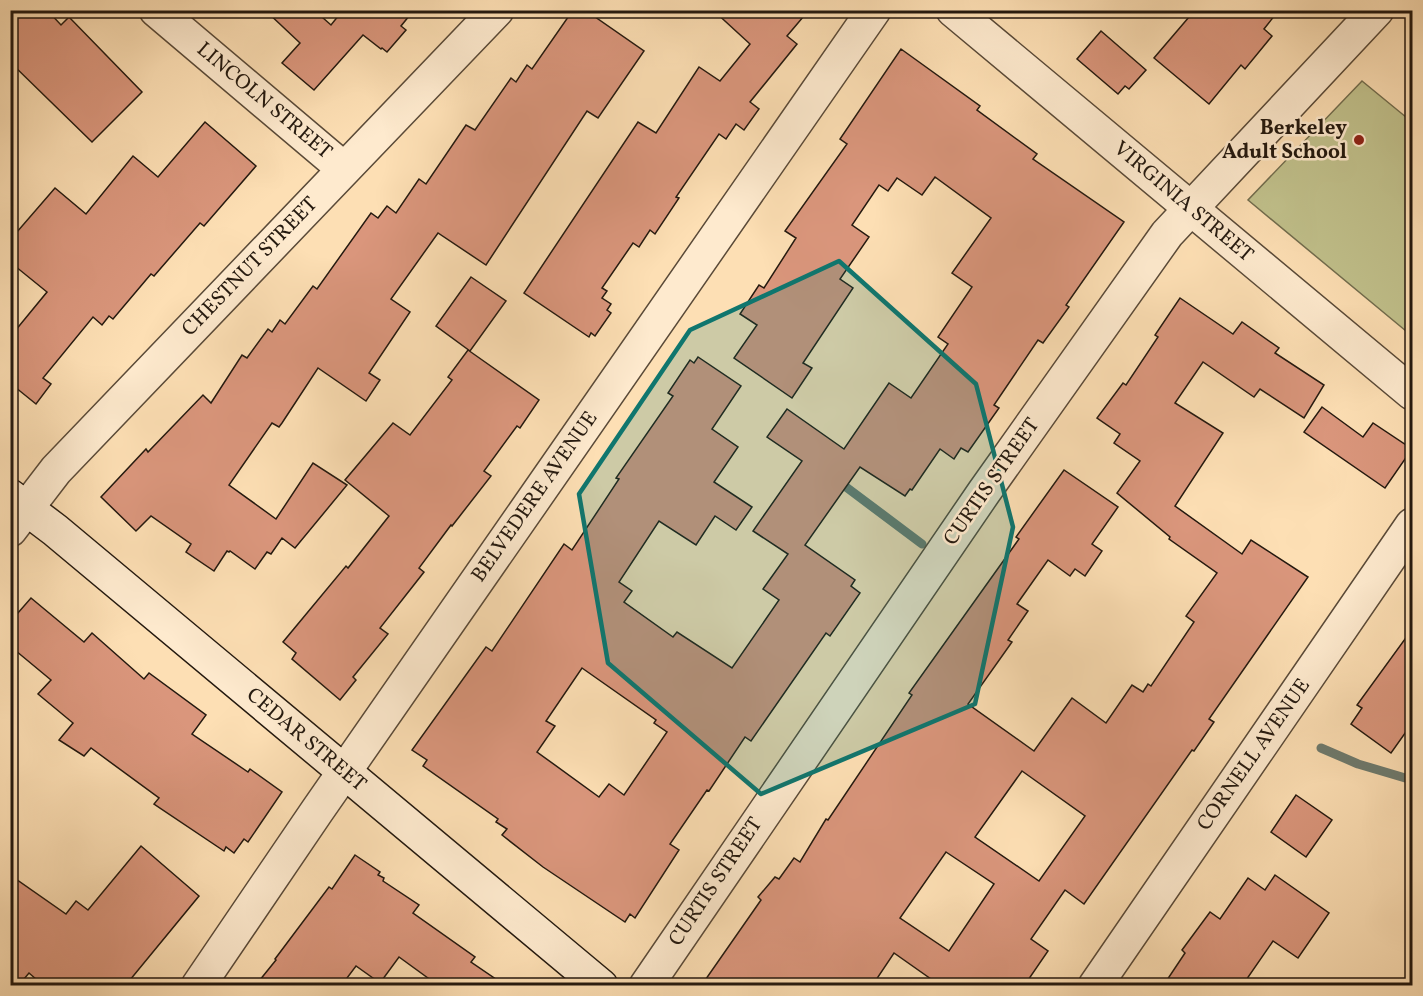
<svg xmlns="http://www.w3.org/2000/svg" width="1423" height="996" font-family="Vollkorn,serif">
	<rect width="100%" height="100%" fill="#fddfb4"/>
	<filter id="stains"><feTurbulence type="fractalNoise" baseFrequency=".00333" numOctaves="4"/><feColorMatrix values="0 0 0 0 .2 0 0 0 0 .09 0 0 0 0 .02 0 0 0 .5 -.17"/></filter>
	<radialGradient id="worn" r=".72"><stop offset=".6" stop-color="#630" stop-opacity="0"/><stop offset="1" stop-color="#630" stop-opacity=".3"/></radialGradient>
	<!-- green -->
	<polygon fill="#c1c18c" stroke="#726d4e" stroke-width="1.5" points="1362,81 1412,122 1412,336 1248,200"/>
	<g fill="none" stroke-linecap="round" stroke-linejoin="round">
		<!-- stream -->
		<g stroke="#6e7b6f" stroke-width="9">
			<polyline points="838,481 922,544"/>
			<polyline points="1321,748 1358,764 1412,780"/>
		</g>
	</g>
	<!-- building -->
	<g fill="#da967c" stroke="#24190f" stroke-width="1.5" fill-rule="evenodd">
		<polygon points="10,10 47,10 61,25 69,17 142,92 92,142 10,62"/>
		<polygon points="265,10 314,10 331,25 339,15 334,10 414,10 401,26 406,30 387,52 382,48 381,49 363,35 314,90 282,63 300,43"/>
		<polygon points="573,10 585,10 644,51 598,118 587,111 486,265 438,233 391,299 410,312 369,373 380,380 366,401 318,368 282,423 279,427 272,423 229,485 276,519 313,463 347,485 295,548 282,538 271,554 267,552 255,569 230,551 229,552 227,551 214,571 186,552 191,544 151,516 136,531 101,497 146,449 148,452 203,395 211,403 242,355 247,358 268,329 272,332 280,320 285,324 313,286 317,289 371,213 378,218 387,206 396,213 419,179 426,184 466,125 475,130 511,78 516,82 527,65 532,69"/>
		<polygon points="713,10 809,10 787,36 797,44 750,102 759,109 744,130 736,124 726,139 719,134 676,197 679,198 655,234 650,230 639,247 633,243 602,288 607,291 602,298 611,304 607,310 611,313 595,336 591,333 589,337 524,293 638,122 656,133 699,67 720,81 750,44"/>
		<polygon points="1195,10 1279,10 1264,29 1272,36 1245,69 1241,65 1209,104 1154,58"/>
		<polygon points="1101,31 1146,70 1129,89 1125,86 1118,94 1077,59"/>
		<path d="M901,49L980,106L977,110L1037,154L1033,159L1124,222L1066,305L1069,307L1043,343L1038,340L994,405L999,408L968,452L961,448L954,459L940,449L912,490L910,489L905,496L860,467L805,545L855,580L851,586L860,593L830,636L826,633L751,741L745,737L709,791L707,790L670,844L679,850L635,918L630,914L625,922L543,867L502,835L507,829L496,822L498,819L423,766L427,760L412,750L486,647L492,651L564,544L572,550L619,479L616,478L673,396L668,393L690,360L694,363L698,357L741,386L712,429L738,447L714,482L752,507L736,530L715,516L696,545L659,521L619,582L632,591L624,602L673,637L677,632L732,668L779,600L763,589L788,554L753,531L802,461L767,437L787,409L844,449L889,383L911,398L948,344L938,337L972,287L952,273L991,218L935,177L922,195L897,178L888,191L879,185L852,225L869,237L840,279L853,288L803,363L812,368L792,398L734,358L757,325L740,314L759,285L764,288L796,238L785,231L847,144L840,139ZM582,668L656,720L654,723L667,732L624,795L609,784L599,797L537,752L555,726L546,721Z"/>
		<polygon points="205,122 256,166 204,226 200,223 154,276 151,274 113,319 109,316 102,325 93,317 43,378 51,384 36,404 10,383 10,337 47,292 10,262 10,240 55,188 86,214 133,156 158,177"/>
		<polygon points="471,277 506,301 470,351 436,326"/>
		<path d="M1180,298L1233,334L1242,322L1279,348L1275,353L1324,385L1304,418L1260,389L1254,397L1203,362L1175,403L1223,433L1175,506L1242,554L1251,540L1308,577L1209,719L1214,722L1194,751L1192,750L1084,904L1065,890L1031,939L1048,951L1024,986H941L894,953L872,986H701L761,900L758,897L775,877L779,879L794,858L800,862L826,819L828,820L912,695L909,693L1019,539L1016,537L1064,470L1118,507L1092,544L1102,551L1085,576L1075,569L1070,576L1048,560L1017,604L1028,611L1008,640L1012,642L968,704L1034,751L1072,698L1106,723L1132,685L1143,692L1148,684L1151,686L1194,622L1186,616L1217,573L1169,539L1170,537L1117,493L1140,461L1114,443L1120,434L1097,418L1123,383L1126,385L1158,337L1155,335ZM1022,771L1085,816L1039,881L975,837ZM946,852L994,884L949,951L900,918Z"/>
		<polygon points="468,350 539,400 520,428 517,426 484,471 491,476 452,526 451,525 419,568 424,572 380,628 388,634 353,677 356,680 340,700 292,659 296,653 283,642 346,566 348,568 389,516 345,480 393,423 410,435 452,380 448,377"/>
		<polygon points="1322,407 1363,437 1373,423 1412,449 1385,488 1304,432"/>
		<polygon points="31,598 84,642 92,633 144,679 149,673 206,715 192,734 248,772 250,769 282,792 248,842 244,839 234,853 226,847 224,851 154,804 159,798 91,748 84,756 59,740 73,723 38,694 51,680 10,646 10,622"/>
		<polygon points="1413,628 1413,722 1391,753 1351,724 1362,708 1357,705"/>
		<polygon points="1296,795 1332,820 1306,857 1271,832"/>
		<polygon points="141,846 199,896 125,986 44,986 29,973 18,986 10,986 10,875 66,914 76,901 88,910"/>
		<polygon points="355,855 380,872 378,875 384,878 383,881 419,905 413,913 475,957 471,962 506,986 439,986 399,957 380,983 356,966 341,986 255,986 276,960 275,959 329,887 332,889"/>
		<polygon points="1275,875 1329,913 1298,958 1273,941 1242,986 1163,986 1185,953 1182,950 1210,912 1220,919 1248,878 1265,890"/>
	</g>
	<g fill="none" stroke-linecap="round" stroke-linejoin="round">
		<!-- street casing -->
		<g stroke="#5a4a38" stroke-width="36">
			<g id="street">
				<polyline points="156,10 344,169"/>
				<polyline points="953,10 1412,393"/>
				<polyline points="10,530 56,470 497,10"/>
				<polyline points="198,986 317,811 874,10"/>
				<polyline points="646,986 984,492 1167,234 1377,10"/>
				<polyline points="1095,986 1412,525"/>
			</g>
		</g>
		<!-- secondary casing -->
		<g stroke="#24190f" stroke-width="36">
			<polyline id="secondary" points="10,496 55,530 601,986"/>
		</g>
		<!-- street -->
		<use href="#street" stroke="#feeace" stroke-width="33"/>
		<!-- secondary -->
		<use href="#secondary" stroke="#feeace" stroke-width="33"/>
	</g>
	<!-- marked area -->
	<path fill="#0f766e" fill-opacity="0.2" stroke="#0f766e" stroke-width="4.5" stroke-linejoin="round" d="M839,261L976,384L1013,527L975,704L761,794L608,663L579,494L690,330Z"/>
	<!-- markers -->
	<circle fill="#8f2418" stroke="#feeace" stroke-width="2" cx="1359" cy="140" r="6"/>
	<g text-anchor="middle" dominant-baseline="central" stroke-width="5" stroke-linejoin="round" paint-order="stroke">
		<!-- street labels -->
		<g font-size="21" fill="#24190f" stroke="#feeace">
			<text transform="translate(264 101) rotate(40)">LINCOLN STREET</text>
			<text transform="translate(1183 202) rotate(40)">VIRGINIA STREET</text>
			<text transform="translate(250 267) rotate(-46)">CHESTNUT STREET</text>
			<text transform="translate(992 482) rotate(-55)">CURTIS STREET</text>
			<text transform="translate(535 497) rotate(-55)">BELVEDERE AVENUE</text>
			<text transform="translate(306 740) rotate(40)">CEDAR STREET</text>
			<text transform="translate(1254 755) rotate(-55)">CORNELL AVENUE</text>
			<text transform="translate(716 882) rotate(-56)">CURTIS STREET</text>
		</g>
		<!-- poi labels -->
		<g font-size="21" font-weight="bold" fill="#24190f" stroke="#feeace" text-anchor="end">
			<text x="1347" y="128">Berkeley<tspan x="1347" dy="24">Adult School</tspan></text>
		</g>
	</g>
	<!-- margin -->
	<rect width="1423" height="996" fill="none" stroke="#fddfb4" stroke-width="36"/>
	<rect x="12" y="12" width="1399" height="972" fill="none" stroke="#24190f" stroke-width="3"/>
	<rect x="18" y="18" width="1387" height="960" fill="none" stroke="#24190f" stroke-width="1.5"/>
	<rect width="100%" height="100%" filter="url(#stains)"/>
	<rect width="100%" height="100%" fill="url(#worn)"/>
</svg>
